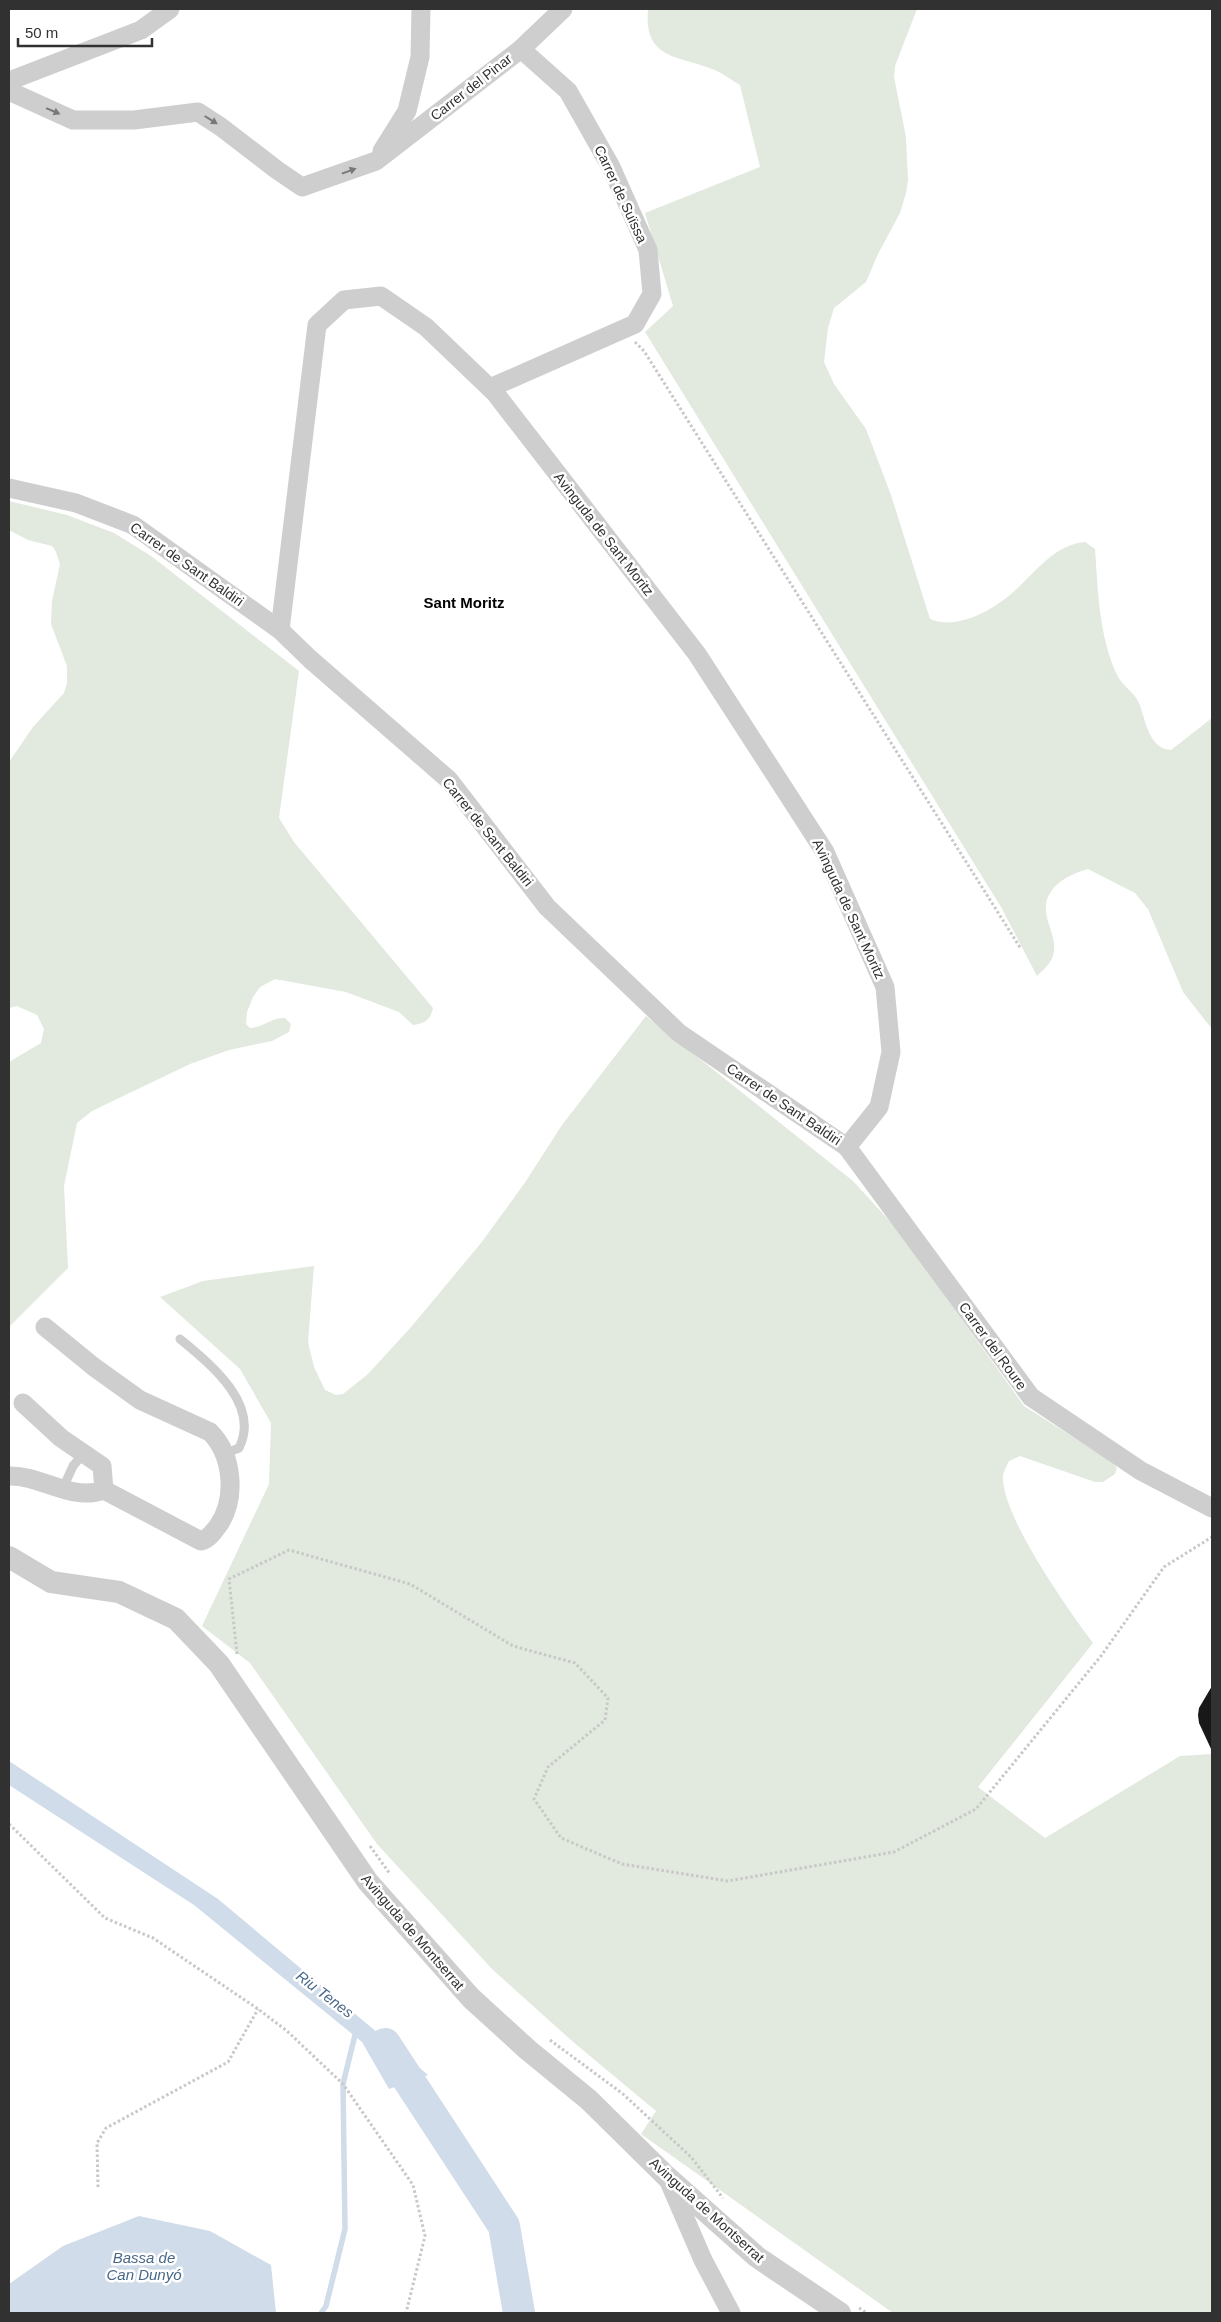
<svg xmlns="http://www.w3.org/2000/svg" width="1221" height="2322" font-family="Helvetica,sans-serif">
	<rect width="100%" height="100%" fill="#fff"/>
	<!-- green -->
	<g fill="#e2e9de">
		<path d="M648,9H917L895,66L894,77L906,137L908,180L906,193L900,213L878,254L866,282L834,308L828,328L824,362L834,384L866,429L891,495L930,619C953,629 983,615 1002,601C1030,582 1049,545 1085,542L1095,549C1098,591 1099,634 1116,673C1121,685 1134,692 1139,703C1146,721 1149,749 1171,750L1212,718V1029L1183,992L1148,909L1135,893L1088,869C1070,874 1045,886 1046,909C1046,923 1056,937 1054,951C1053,962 1044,969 1037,976L1001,907L645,332L673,306L645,213L760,167L740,85C733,81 725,75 717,71C682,55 643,62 648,9Z"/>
		<path d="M9,501L67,515L114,533L151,556L299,671L279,818L294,842L433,1008C430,1020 426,1023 413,1025L399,1012L346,992L275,979L260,987L253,997L247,1012L246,1024L250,1028C262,1028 272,1017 285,1018L291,1024L289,1032L272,1041L229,1050L190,1064L92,1111L77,1123L64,1186L68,1268L9,1327V1062L41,1043L44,1029L37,1015L17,1006L9,1008V762L33,727L64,693L67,683V666L51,624L52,601L60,564L56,552L52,546L28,540L9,530Z"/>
		<path d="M646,1016L853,1181L898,1230L1024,1406L1111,1461L1117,1468L1115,1474L1103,1482H1095L1020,1456L1009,1461C1007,1465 1004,1471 1003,1475C1000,1514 1069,1611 1093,1643L978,1787L1045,1838L1180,1756L1212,1754V2313H893L641,2134L656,2111L572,2041L492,1969L377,1844L250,1663L202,1626L269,1484L271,1423L240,1369L160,1297L203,1281L314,1266L308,1342L314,1367L325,1390L336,1395L343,1394L368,1374L412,1326L481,1243L524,1184L562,1125Z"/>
	</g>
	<!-- water -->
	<g fill="#d0dce9">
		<polygon points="9,1761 218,1899 428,2075 389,2089 362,2042 194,1905 9,1785"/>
		<polygon points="139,2216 210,2231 271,2265 276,2313 9,2313 9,2284 63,2246"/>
	</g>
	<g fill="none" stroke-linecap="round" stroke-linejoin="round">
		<!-- stream -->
		<polyline stroke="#d0dce9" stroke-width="5.5" points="321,2313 326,2306 345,2229 343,2084 356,2031"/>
		<!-- river -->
		<polyline stroke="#d0dce9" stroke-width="32" points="385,2044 504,2226 519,2313"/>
	</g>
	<!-- building -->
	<polygon fill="#181818" points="1212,1686 1212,1751 1199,1723 1198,1715 1199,1708"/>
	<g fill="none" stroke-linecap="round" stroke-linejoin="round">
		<!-- path -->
		<g stroke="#c8c8c8" stroke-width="3" stroke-dasharray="2.5 2.5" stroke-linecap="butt">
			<polyline points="635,342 644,351 1021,949"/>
			<polyline points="237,1654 229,1579 289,1550 410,1584 513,1646 575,1663 608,1698 605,1720 548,1767 534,1799 561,1838 622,1864 728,1881 894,1852 976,1809 1101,1656 1164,1567 1212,1537"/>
			<polyline points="9,1824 105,1918 153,1938 258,2009 287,2031 343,2084 413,2185 425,2236 406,2313"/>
			<polyline points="370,1846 390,1874"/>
			<polyline points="550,2040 623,2094 691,2157 723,2198"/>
			<polyline points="98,2187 97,2143 106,2128 228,2062 258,2009"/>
			<polyline points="859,2308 867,2313"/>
		</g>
		<!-- service -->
		<g stroke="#cecece" stroke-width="9">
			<path d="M180,1339C210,1364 261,1404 239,1448L224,1454"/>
			<polyline points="62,1490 73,1466 84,1453"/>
		</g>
		<!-- minor -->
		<g stroke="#cecece" stroke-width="19">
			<polyline points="9,81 141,30 170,9"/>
			<polyline points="9,91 73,120 134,120 198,112 221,127 277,170 302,187 376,161 521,49 563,9"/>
			<polyline points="382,151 407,111 420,57 421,9"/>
			<polyline points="490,388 635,324 652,294 648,250 611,167 568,91 521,49"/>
			<polyline points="9,488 76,503 133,525 280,630 310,659 449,780 547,907 679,1033 847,1147 1031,1397 1141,1471 1212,1508"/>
			<polyline points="280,630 317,325 344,300 381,296 426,327 495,393 697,654 825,852 885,987 891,1052 879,1107 847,1147"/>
			<polyline points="23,1403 61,1438 102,1466 104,1490"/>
			<path d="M9,1476C42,1475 70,1502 104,1490L201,1541C209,1539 213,1532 218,1526C237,1499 233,1455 210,1432L140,1400L94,1367L45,1327"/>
			<polyline points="667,2177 703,2260 731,2313"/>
		</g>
		<!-- tertiary -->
		<polyline stroke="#cecece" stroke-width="22" points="9,1557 51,1582 119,1592 176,1619 219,1664 368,1882 471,1998 528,2050 589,2100 666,2176 757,2257 840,2313"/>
	</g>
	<!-- one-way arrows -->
	<defs><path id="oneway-solid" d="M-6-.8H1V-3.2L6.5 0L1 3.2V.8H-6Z" transform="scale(1.25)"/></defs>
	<g fill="#787878">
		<use href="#oneway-solid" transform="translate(53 111) rotate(23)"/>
		<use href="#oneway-solid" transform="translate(211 120) rotate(32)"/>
		<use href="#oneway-solid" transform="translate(349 171) rotate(-20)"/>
	</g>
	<g text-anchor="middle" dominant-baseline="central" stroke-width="5" stroke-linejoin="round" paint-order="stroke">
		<!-- street labels -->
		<g font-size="14" fill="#313131" stroke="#fff">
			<text transform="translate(471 87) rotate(-38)">Carrer del Pinar</text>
			<text transform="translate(621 194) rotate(65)">Carrer de Suïssa</text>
			<text transform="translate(604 534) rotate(52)">Avinguda de Sant Moritz</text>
			<text transform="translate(187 564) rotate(35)">Carrer de Sant Baldiri</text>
			<text transform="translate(488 832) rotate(51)">Carrer de Sant Baldiri</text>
			<text transform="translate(849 909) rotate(65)">Avinguda de Sant Moritz</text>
			<text transform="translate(784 1104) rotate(34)">Carrer de Sant Baldiri</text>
			<text transform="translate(993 1346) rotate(54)">Carrer del Roure</text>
			<text transform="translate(413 1932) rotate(49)">Avinguda de Montserrat</text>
			<text transform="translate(707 2210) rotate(42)">Avinguda de Montserrat</text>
		</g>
		<!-- neighbourhood labels -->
		<g font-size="15" font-weight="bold" fill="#000" stroke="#fff">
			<text x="464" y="602">Sant Moritz</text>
		</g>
		<!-- water labels -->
		<g font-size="15" font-style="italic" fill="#486889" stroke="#fff">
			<text transform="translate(325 1994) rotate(37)">Riu Tenes</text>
			<text x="144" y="2257">Bassa de<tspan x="144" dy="17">Can Dunyó</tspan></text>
		</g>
	</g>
	<!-- border -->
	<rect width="1221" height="2322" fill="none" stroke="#313131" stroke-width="20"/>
	<!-- scale -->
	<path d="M18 38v8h134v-8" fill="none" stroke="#313131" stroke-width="2.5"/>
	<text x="25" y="38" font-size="15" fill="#313131" stroke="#ffffff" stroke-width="4" paint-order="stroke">50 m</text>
</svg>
